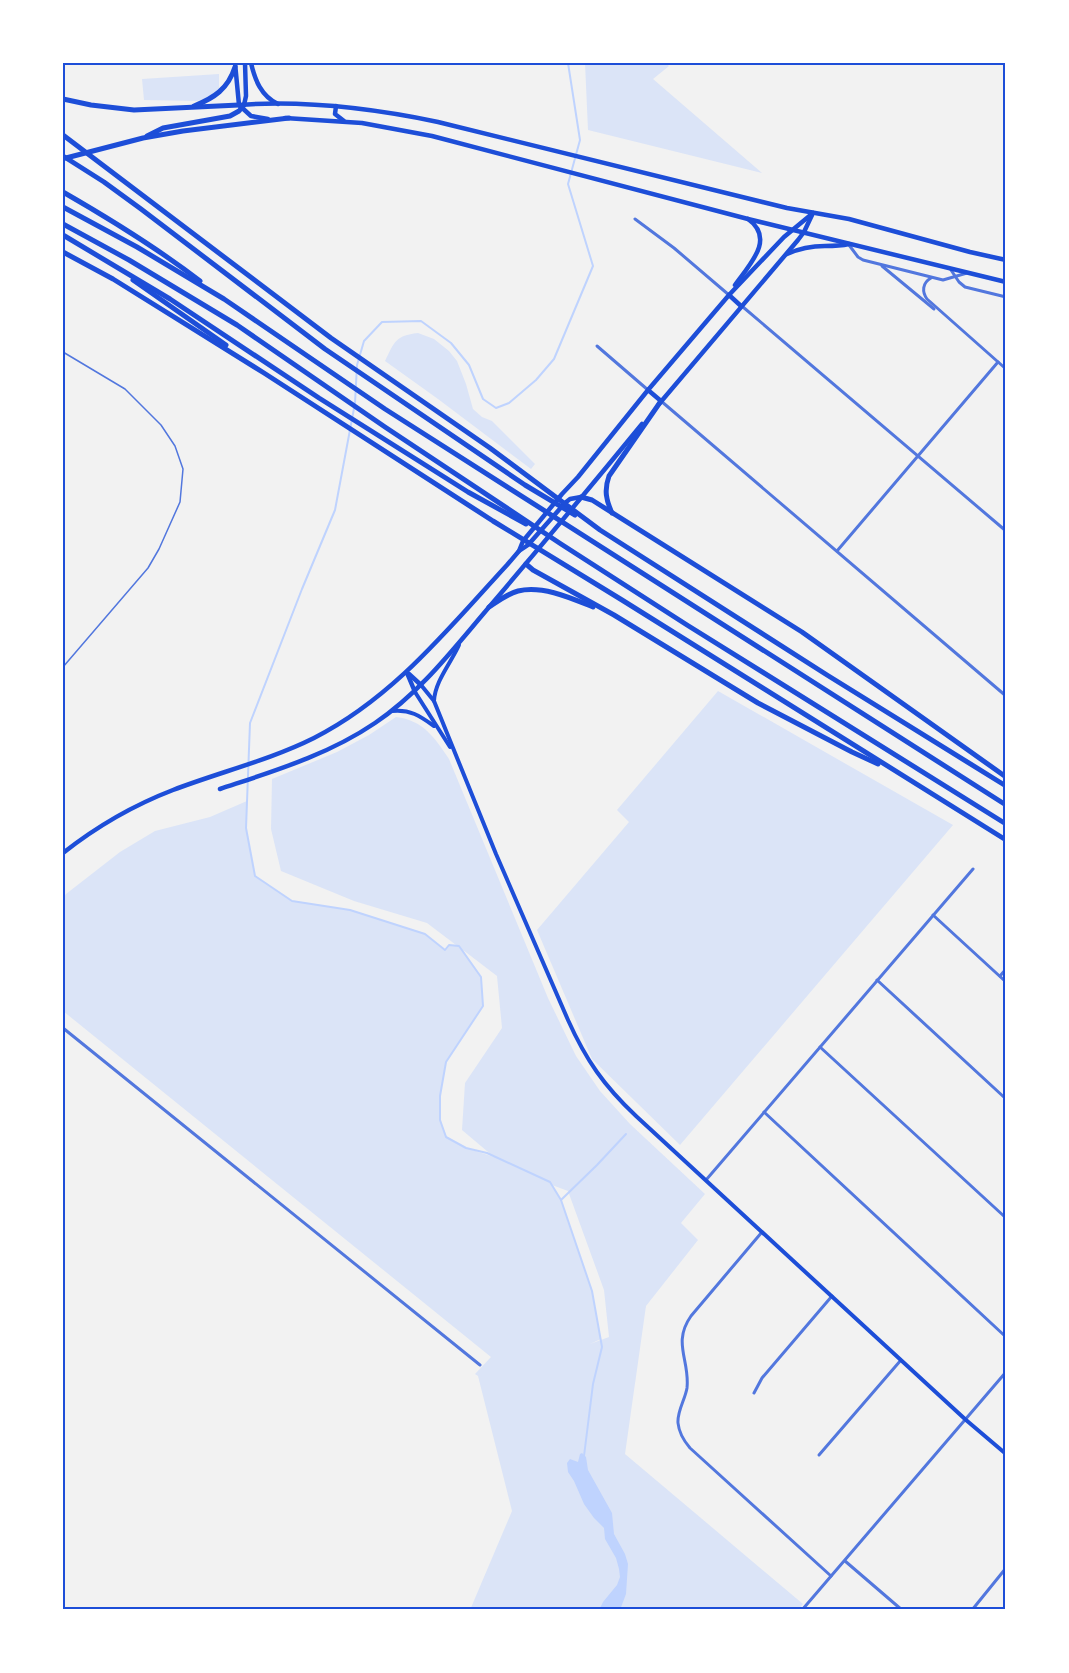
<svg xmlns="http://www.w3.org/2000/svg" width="1069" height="1673" font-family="'PT Sans Narrow',sans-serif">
	<rect width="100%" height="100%" fill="#f2f2f2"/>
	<!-- green -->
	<g fill="#dbe4f7" fill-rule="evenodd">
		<polygon points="585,63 665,63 669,66 653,79 762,173 588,130"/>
		<polygon points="219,74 219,90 208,98 197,101 144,100 142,79"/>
		<path d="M418,333L434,339L449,351L457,361L466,384L473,409L482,417L492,421L535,464L531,469L438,399L385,361C395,341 395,336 418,333Z"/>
		<polygon points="718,691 953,825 680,1145 592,1059 537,930 629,822 617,810"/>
		<path d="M396,717C423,720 435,738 449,759L548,998L576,1056L600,1091L630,1124L705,1194L681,1223L698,1240L646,1306L625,1454L803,1604L798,1610H470L512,1511L478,1376L475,1374L491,1357L63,1011V898L66,894L120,852L155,831L210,817L247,801L246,828L255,876L292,901L350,910L425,934L445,950L449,945H456L427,923L354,901L281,871L271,829L272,779L337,752L369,735ZM463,950L497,976L502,1028L465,1083L462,1130L494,1157L466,1148L447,1137L440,1120V1096L446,1062L483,1006L481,977ZM552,1185L568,1191L604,1290L609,1337L590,1344L601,1339L592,1291L561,1200Z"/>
	</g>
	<!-- water -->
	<polygon fill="#bfd3fe" points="582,1453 586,1457 588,1470 612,1513 614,1534 625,1554 628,1564 626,1594 620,1610 599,1610 603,1602 617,1585 620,1577 619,1569 616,1558 605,1539 604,1528 594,1518 584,1504 574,1481 568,1472 567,1463 570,1459 578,1462 580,1454"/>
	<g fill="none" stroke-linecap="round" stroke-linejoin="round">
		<!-- stream -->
		<g stroke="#bfd3fe" stroke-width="2">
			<polyline points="568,63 580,140 568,184 593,266 554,359 536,380 509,403 496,408 483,399 469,365 451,343 421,321 382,322 364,341 357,365 355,403 335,510 302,589 250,723 246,828 255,876 292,901 350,910 425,934 445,950 449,945 459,946 481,977 483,1006 446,1062 440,1096 440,1120 446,1137 466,1148 487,1153 550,1182 561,1200 592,1291 602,1347 593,1384 584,1456"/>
			<polyline points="561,1200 597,1165 626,1134"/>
		</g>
		<!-- service -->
		<polyline stroke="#5277de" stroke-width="1.5" points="63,352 125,389 161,425 175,446 183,469 180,502 159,549 148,568 63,667"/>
		<!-- minor -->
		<g stroke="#5277de" stroke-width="3">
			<polyline points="635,219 674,248 729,295"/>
			<polyline points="849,245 858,257 863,260 943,280 967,273"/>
			<polyline points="882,266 934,309"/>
			<polyline points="951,270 959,282 965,287 1006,297"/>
			<path d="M931,278C922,283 922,292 927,299L1006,369"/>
			<polyline points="743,307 1006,531"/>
			<polyline points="597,346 648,390"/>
			<polyline points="661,401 1006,696"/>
			<polyline points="837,551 998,362"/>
			<polyline points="933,915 1006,982"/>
			<polyline points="1000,976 1006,969"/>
			<polyline points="877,980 1006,1099"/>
			<polyline points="63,1028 480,1365"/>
			<polyline points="820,1047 1006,1218"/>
			<polyline points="764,1112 1006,1337"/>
			<polyline points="706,1180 973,869"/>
			<path d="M762,1232L691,1316C672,1343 690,1360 687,1388C685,1400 677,1411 678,1423C679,1433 684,1441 690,1448L831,1576"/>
			<polyline points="754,1393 762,1378 832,1296"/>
			<polyline points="819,1455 901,1360"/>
			<polyline points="845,1561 902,1610"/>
			<polyline points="802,1610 1006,1372"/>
			<polyline points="972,1610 1006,1568"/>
		</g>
		<!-- secondary -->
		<g stroke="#1d4ed8" stroke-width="4">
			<path d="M421,685L434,701L496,854L568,1020C586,1060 604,1086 636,1116L966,1420L1006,1454"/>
			<polyline points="415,692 450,747"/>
			<path d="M434,701C435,681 451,663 459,645"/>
			<path d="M392,711C410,709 420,716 434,726"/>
		</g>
		<!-- primary -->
		<g stroke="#1d4ed8" stroke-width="4.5">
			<polyline points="235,63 239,105"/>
			<path d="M251,63C255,80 261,96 278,104"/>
			<polyline points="244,105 246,96 245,63"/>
			<path d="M787,254C798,249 812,246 825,246C834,246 840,246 849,244"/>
			<path d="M735,285C749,265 776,239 748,219"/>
			<polyline points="729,295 741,306"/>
			<polyline points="648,390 661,401"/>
			<polyline points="659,404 798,240 804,232 812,215"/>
			<polyline points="519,551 528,545 565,503 570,499 581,497"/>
			<polyline points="407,673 415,692"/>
			<polyline points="409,674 421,685"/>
			<path d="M220,789C274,771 328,755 375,723C421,692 454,648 490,606C541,546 592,485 642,424"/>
			<path d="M63,853C96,827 134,805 173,790C220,772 270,760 314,738C393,698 448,629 507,565L519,551L523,541L562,494L578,477L648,390L729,295L784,237L813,213"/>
		</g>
		<!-- trunk -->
		<g stroke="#1d4ed8" stroke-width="4.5">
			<polyline points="336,106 335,114 344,121"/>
			<polyline points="285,118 362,123 432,136 748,219 1006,282"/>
			<path d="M268,119L251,116L239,105C306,100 371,108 438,122L787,208L849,219L970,252L1006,260"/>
		</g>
		<!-- motorway -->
		<g stroke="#1d4ed8" stroke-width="5">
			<polyline points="63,99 91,105 134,110 239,105"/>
			<path d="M194,106C214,98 228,89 235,67"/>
			<polyline points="63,135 331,338 490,448 600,530 827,675 1006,786"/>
			<polyline points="147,136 163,128 230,116 239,111 244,105"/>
			<polyline points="63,156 104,182 141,209 325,349 525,485 575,515"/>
			<polyline points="66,158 143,138 183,131 289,118"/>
			<path d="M63,192C110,219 157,248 200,281"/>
			<polyline points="63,207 137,247 224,299 385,409 1006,805"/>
			<polyline points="63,224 129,260 237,325 385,427 561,544 687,625 1006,824"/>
			<polyline points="63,235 170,299 319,398 468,492 526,524"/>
			<polyline points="63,252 113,279 264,373 493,521 622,600 1006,840"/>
			<polyline points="133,280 226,345"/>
			<polyline points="581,497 592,500 802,632 1006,777"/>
			<path d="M612,513C606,500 604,490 609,476L661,401"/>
			<polyline points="526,564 533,570 614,615 758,703 852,752 878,764"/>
			<path d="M489,607C498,601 507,594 518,591C542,585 571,598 593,607"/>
		</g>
	</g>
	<!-- border -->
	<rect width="1069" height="1673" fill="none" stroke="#ffffff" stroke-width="129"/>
	<rect x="64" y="64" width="940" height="1544" fill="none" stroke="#1d4ed8" stroke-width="2"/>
</svg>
